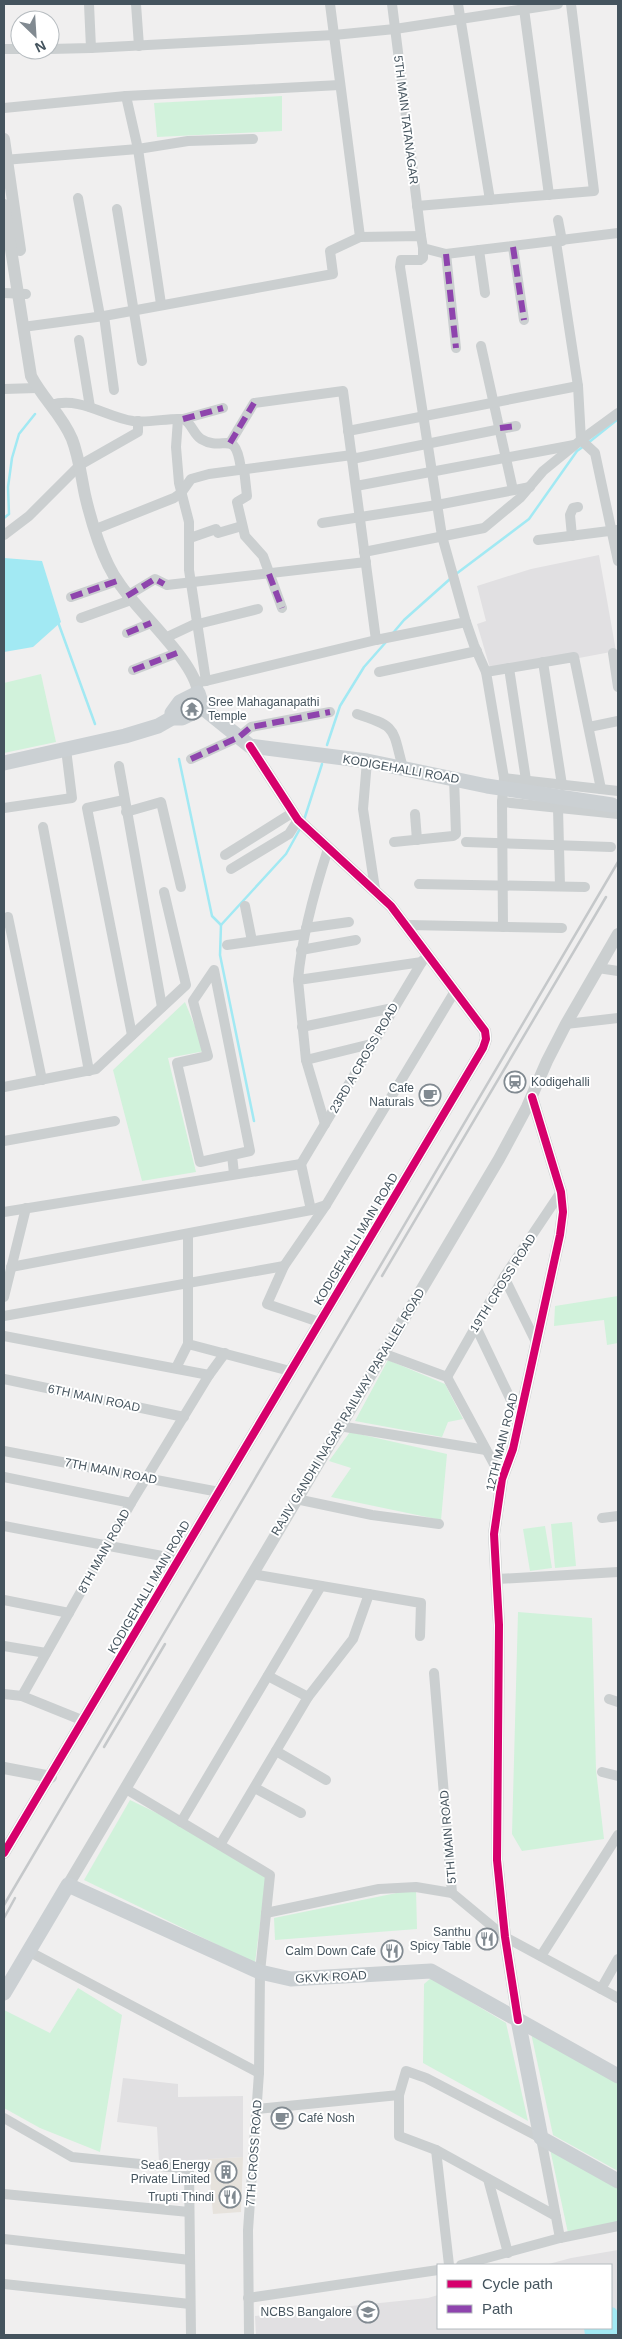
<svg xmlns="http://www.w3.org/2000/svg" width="622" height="2339" font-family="Arial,sans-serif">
	<rect width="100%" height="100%" fill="#f0efef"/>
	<!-- commercial -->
	<polygon fill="#e6e2dc" points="243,2157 241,2212 213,2214 208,2159"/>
	<!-- education -->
	<g fill="#e1e0e2">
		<polygon points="599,555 616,651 579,658 490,668 477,624 486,621 477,586 531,569"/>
		<polygon points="123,2078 178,2084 178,2097 243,2096 243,2157 159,2162 157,2127 117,2122"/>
		<polygon points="618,2250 618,2335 256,2335 255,2316 428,2298 438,2295 438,2328 611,2328 611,2265 545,2265 571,2258"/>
	</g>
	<!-- green -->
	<g fill="#d1f2db">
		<polygon points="282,96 282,131 157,137 154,103"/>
		<polygon points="41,674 56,742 4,753 4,683"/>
		<polygon points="185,1002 205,1051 168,1058 196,1172 142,1181 113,1070"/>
		<polygon points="618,1296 618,1343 607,1345 604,1320 554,1326 555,1306"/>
		<polygon points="388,1360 445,1384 463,1419 448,1422 442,1437 355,1421"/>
		<polygon points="350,1432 447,1454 441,1520 331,1497 351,1468 329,1461"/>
		<polygon points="572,1522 576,1566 555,1568 551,1524"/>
		<polygon points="545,1526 552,1568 530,1571 523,1529"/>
		<polygon points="518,1612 592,1618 596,1770 604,1839 522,1851 512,1834"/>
		<polygon points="130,1800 163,1816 266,1876 255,1963 84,1880"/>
		<polygon points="416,1889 417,1929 275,1940 274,1918"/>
		<polygon points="431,1978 506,2023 528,2121 423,2063 424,1984"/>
		<polygon points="78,1988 122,2015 100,2152 40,2128 4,2108 4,2010 50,2033"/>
		<polygon points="531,2033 618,2083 618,2171 553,2135"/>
		<polygon points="550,2149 618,2187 618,2223 568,2233"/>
	</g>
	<!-- water -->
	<g fill="#a2e9f3">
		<polygon points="4,558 42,561 61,622 33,647 4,652"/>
		<polygon points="611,2307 615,2308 618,2312 618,2335 585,2335 584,2328 611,2328"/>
	</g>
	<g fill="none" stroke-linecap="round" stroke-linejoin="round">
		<!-- stream -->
		<g stroke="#a2e9f3" stroke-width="2.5">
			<polyline points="588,443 618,419"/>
			<polyline points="4,518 9,514 8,487 12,458 19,434 35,414"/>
			<polyline points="456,574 529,519 577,451 584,446"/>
			<polyline points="58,622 95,724"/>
			<polyline points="393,633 404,620 450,579"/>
			<polyline points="327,745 340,706 364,667 386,642"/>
			<polyline points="179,759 212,916 221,925"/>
			<polyline points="304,820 322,764"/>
			<polyline points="254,1121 220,955 221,925 286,854 301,827"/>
		</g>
		<!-- minor -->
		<g stroke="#cbcfd0" stroke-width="10">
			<polyline points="136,4 139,46"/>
			<polyline points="392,4 421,236"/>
			<polyline points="458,4 490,200"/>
			<polyline points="524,9 549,195"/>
			<polyline points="91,48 334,35 395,29 558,4"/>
			<polyline points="4,49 20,49"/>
			<polyline points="50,49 91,48 89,4"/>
			<polyline points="126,96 138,149 161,304"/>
			<polyline points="4,108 126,96 340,85"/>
			<polyline points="4,160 138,149 188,141 253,139"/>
			<polyline points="78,198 100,316"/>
			<polyline points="417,206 594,191 571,4"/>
			<polyline points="117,209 142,361"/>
			<polyline points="558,220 562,241"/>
			<polyline points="360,237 421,236 423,248 446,254 618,233"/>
			<polyline points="556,242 578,386 581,440 595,453 618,561"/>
			<polyline points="513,247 524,320"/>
			<polyline points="479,250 485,293"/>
			<polyline points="446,254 456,348"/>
			<polyline points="4,293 26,294"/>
			<polyline points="104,316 114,390"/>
			<polyline points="23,327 104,316 333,274 330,251 360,237 330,4"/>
			<polyline points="79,340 90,407"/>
			<polyline points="481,346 513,490"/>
			<polyline points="4,389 37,388"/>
			<path d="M51,405C80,396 106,417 133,421C150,423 167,418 183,419C192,423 193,434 201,439C224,453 235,426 241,469"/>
			<polyline points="178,419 176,447 179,483 189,522 189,570 206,681"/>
			<polyline points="183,419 223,408"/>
			<polyline points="348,431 578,386"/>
			<polyline points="230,443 254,403 343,391 376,640"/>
			<polyline points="352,459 516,426"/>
			<polyline points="244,469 247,496 237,502 245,536 263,556 282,608"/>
			<polyline points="356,486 574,445"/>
			<polyline points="322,523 437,505 530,487"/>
			<polyline points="96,529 174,498 181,493 191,479 209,474 352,455"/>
			<polyline points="4,535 29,516 80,465 138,432 138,421"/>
			<polyline points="572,536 570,515 573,508 578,507"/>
			<polyline points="190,538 216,529 218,533 242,526"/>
			<polyline points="538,540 617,530"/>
			<polyline points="364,552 484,528 520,498 543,471 581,440 618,413"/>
			<polyline points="127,596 155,579 167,585 366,562"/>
			<polyline points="71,597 117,581"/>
			<polyline points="81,618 131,600"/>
			<polyline points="466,622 474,645 486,672"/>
			<polyline points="198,624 258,609"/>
			<polyline points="127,633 151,623"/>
			<polyline points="165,638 197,623"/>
			<polyline points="613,653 618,687"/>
			<polyline points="543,662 562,785"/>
			<polyline points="509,668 526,780"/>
			<polyline points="133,670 177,653"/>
			<polyline points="379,672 477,651"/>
			<polyline points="196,682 206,681 376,640 466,622 442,536 400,267 401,260 420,260 423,258 423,248"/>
			<path d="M357,714C398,727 392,728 403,768"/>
			<polyline points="589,727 618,721"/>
			<polyline points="191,759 239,737 251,727 330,712"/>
			<polyline points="367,761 363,809 375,889"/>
			<polyline points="119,766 162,1007"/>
			<polyline points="504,778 618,791"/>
			<polyline points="124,800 87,808 132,1035"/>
			<polyline points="502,802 618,814"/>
			<polyline points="4,808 72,798 66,749"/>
			<polyline points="558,808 560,886"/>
			<polyline points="126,812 161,802 181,887"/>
			<polyline points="415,814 417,840"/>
			<polyline points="43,827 89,1071"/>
			<polyline points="394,842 453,836 456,834 454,778"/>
			<polyline points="466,842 611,847"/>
			<polyline points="225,855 292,813"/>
			<polyline points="231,869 289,834 298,820"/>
			<polyline points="419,884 585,887"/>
			<polyline points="245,906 252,941"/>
			<polyline points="8,917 42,1080"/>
			<polyline points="407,925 562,928"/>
			<polyline points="503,927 502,802 504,778 486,672 574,657 601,789"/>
			<polyline points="306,928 349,922"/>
			<polyline points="227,945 304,934"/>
			<polyline points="301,950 356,940"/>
			<polyline points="598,968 618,971"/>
			<path d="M298,980C302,935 314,892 328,849"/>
			<polyline points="566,1024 618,1018"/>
			<polyline points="302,1027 393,1008"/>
			<polyline points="306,1060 371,1044"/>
			<polyline points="4,1087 96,1069 186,985 164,892"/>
			<polyline points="325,1124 306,1060 298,980 422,962"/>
			<polyline points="4,1141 115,1121"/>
			<polyline points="232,1155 250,1151 214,970 193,1001 208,1056 177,1063 200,1162 232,1155 234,1174"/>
			<polyline points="301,1164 423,960"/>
			<polyline points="301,1164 311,1210"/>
			<polyline points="4,1212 301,1164"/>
			<polyline points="188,1234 188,1344 290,1371"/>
			<polyline points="11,1267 311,1210 326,1205"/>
			<polyline points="504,1277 537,1344"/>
			<polyline points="4,1297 26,1208"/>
			<polyline points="4,1316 284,1266"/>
			<polyline points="319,1322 267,1304 284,1266 326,1205 455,991"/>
			<polyline points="476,1327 520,1419"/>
			<polyline points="4,1336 209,1375"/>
			<polyline points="382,1353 447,1377 502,1479"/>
			<polyline points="176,1368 188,1344"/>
			<polyline points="447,1377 504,1277 561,1192"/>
			<polyline points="4,1379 184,1417"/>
			<polyline points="339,1426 486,1450"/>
			<polyline points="4,1451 219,1492"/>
			<polyline points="4,1477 131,1503 22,1696 4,1694"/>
			<polyline points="296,1499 372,1515 439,1524"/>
			<polyline points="131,1503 209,1375 225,1353"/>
			<polyline points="602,1518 618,1516"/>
			<polyline points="4,1526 178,1559"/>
			<polyline points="252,1574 421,1603 420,1636"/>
			<polyline points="498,1579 618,1572"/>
			<polyline points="4,1600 69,1613"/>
			<polyline points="4,1646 46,1653"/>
			<polyline points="434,1673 452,1893 505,1937 618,1998"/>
			<polyline points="22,1696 84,1721"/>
			<polyline points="308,1697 353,1639 369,1594"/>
			<polyline points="609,1699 618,1702"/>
			<polyline points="276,1751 326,1780"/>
			<polyline points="602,1772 618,1776"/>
			<polyline points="255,1788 301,1813"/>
			<polyline points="126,1789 270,1875 260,1972 259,2073 248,2230 249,2335"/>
			<polyline points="181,1822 321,1586"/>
			<polyline points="220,1845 308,1697 268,1676"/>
			<polyline points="266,1913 379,1889 416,1887 452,1893"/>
			<polyline points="30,1952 259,2073"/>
			<polyline points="541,1956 618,1835"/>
			<polyline points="601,1989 618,1959"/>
			<polyline points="257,2109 399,2095"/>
			<polyline points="4,2118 72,2157 189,2169 191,2335"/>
			<polyline points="436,2150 449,2265"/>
			<polyline points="488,2179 508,2253"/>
			<polyline points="4,2194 189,2212"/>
			<polyline points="556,2216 436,2150 399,2136 399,2095 406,2071 426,2078 541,2138 560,2238"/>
			<polyline points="4,2239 190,2260"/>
			<polyline points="461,2265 560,2238 618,2226"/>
			<polyline points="4,2284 190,2304"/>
			<polyline points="248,2298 438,2270"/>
		</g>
		<!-- tertiary -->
		<g stroke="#cbcfd0" stroke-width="12">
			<polyline points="4,139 20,250"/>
			<path d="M4,205L31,376C43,399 62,415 72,439C79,457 81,476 85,495C91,521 103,562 119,583C137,611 196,662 198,693"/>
			<polyline points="4,1768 51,1777"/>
			<polyline points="4,1853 483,1048 486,1039 485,1031 391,906 298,820 250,746"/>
			<polyline points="68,1885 499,1159 527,1107 547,1061 566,1024 618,934"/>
			<polyline points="518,2020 505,1937 497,1860 499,1625 494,1534 502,1479 513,1449 560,1235 563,1212 561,1192 532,1097"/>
		</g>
		<!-- secondary -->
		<g stroke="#cbd0d3" stroke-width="15">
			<polyline points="203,708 250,746 367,761 487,786 612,805"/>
			<polyline points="172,718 172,713 180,702 198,693 203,708"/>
			<polyline points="4,763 125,736 158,726 172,718 182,718 203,708"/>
			<polyline points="4,1993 68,1885 260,1972 291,1979 431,1971 618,2076"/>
			<polyline points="518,2020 541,2138 618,2181"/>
		</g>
		<!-- rail -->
		<g stroke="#c5c8ca" stroke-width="2.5">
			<polyline points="382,1276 606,897"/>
			<polyline points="104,1747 165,1644"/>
			<polyline points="4,1905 618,862"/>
			<polyline points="4,1918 15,1898"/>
		</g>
		<!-- quiet -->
		<g stroke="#8e44ad" stroke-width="6" stroke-dasharray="12 6" stroke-linecap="butt">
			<polyline points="513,247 524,320"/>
			<polyline points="446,254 456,348"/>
			<polyline points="183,419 223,408"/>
			<polyline points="500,428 516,426"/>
			<polyline points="230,443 254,403"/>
			<polyline points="269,574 282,608"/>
			<polyline points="127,596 155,579 164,584"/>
			<polyline points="71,597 117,581"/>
			<polyline points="127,633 151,623"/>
			<polyline points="133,670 177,653"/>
			<polyline points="191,759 239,737 251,727 330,712"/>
		</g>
		<!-- cycleway casing -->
		<g stroke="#fff" stroke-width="11">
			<g id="cycleway">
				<polyline points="4,1853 483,1048 486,1039 485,1031 391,906 298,820 250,746"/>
				<polyline points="518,2020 505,1937 497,1860 499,1625 494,1534 502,1479 513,1449 560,1235 563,1212 561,1192 532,1097"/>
			</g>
		</g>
		<!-- cycleway -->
		<use href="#cycleway" stroke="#d6006c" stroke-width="8"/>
	</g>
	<!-- icons -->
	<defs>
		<g id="temple-ring" transform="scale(1.125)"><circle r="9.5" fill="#fff" stroke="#818a91" stroke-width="1.5"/><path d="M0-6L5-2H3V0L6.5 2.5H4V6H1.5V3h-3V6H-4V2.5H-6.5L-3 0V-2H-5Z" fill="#818a91"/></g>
		<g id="station-ring" transform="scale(1.125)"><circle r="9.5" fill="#fff" stroke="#818a91" stroke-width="1.5"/><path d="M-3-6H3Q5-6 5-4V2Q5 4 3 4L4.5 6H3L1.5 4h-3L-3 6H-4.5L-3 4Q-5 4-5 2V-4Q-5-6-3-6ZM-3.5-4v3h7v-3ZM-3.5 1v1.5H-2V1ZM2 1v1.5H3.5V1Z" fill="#818a91"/></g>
		<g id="cafe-ring" transform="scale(1.125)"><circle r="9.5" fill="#fff" stroke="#818a91" stroke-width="1.5"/><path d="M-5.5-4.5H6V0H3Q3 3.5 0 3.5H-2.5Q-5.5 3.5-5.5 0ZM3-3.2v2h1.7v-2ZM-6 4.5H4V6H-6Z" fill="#818a91"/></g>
		<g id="restaurant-ring" transform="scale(1.125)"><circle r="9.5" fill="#fff" stroke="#818a91" stroke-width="1.5"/><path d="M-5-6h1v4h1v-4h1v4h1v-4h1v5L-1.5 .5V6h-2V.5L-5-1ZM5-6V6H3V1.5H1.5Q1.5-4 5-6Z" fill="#818a91"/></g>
		<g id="building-ring" transform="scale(1.125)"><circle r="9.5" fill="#fff" stroke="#818a91" stroke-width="1.5"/><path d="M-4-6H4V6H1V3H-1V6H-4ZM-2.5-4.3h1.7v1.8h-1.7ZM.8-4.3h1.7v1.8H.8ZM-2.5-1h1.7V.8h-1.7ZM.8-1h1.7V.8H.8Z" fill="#818a91"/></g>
		<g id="university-ring" transform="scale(1.125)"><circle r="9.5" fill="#fff" stroke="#818a91" stroke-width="1.5"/><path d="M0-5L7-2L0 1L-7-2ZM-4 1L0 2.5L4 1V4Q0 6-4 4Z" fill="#818a91"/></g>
	</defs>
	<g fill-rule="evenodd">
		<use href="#temple-ring" x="192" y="709"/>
		<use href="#station-ring" x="515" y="1082"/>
		<use href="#cafe-ring" x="430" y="1095"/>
		<use href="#restaurant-ring" x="487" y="1939"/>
		<use href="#restaurant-ring" x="392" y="1951"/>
		<use href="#cafe-ring" x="282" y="2118"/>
		<use href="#building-ring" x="226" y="2172"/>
		<use href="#restaurant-ring" x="230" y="2197"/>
		<use href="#university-ring" x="368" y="2312"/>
	</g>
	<g text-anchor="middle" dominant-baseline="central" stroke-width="4" stroke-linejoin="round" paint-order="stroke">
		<!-- street labels -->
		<g font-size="12" fill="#45545e" stroke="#fff">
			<text transform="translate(406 120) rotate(83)">5TH MAIN TATANAGAR</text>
			<text transform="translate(401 769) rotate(10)">KODIGEHALLI ROAD</text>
			<text transform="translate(364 1058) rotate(-60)">23RD A CROSS ROAD</text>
			<text transform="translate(356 1239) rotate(-59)">KODIGEHALLI MAIN ROAD</text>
			<text transform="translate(503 1283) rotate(-58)">19TH CROSS ROAD</text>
			<text transform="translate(94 1398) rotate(12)">6TH MAIN ROAD</text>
			<text transform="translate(348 1412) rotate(-59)">RAJIV GANDHI NAGAR RAILWAY PARALLEL ROAD</text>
			<text transform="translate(502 1442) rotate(-76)">12TH MAIN ROAD</text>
			<text transform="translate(111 1471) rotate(11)">7TH MAIN ROAD</text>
			<text transform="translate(104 1551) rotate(-61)">8TH MAIN ROAD</text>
			<text transform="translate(149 1587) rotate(-60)">KODIGEHALLI MAIN ROAD</text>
			<text transform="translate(448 1837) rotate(-95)">5TH MAIN ROAD</text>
			<text transform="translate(331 1977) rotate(-3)">GKVK ROAD</text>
			<text transform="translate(254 2153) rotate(-86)">7TH CROSS ROAD</text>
		</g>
		<!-- poi labels -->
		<g font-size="12" fill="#45545e" stroke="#fff" text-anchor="end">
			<text x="208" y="702" text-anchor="start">Sree Mahaganapathi<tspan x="208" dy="14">Temple</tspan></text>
			<text x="531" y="1082" text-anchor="start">Kodigehalli</text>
			<text x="414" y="1088">Cafe<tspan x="414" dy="14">Naturals</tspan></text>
			<text x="471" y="1932">Santhu<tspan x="471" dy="14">Spicy Table</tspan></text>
			<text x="376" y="1951">Calm Down Cafe</text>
			<text x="298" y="2118" text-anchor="start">Café Nosh</text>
			<text x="210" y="2165">Sea6 Energy<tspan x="210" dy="14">Private Limited</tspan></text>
			<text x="214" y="2197">Trupti Thindi</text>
			<text x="352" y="2312">NCBS Bangalore</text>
		</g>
	</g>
	<!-- border -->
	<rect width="622" height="2339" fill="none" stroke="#45545e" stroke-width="10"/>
	<!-- legend -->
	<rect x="437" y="2264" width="175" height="65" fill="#ffffff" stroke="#b5bbbf"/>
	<rect x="447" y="2280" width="25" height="8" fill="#d6006c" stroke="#b5bbbf"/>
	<text x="482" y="2289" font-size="15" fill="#45545e">Cycle path</text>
	<rect x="447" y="2305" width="25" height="8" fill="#8e44ad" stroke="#b5bbbf"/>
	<text x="482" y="2314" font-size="15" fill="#45545e">Path</text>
	<!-- north arrow -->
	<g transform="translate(35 35) rotate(155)"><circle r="24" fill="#ffffff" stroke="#b5bbbf"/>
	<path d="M0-4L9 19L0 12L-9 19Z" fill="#818a91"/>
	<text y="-8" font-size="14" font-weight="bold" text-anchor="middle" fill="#45545e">N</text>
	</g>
</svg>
